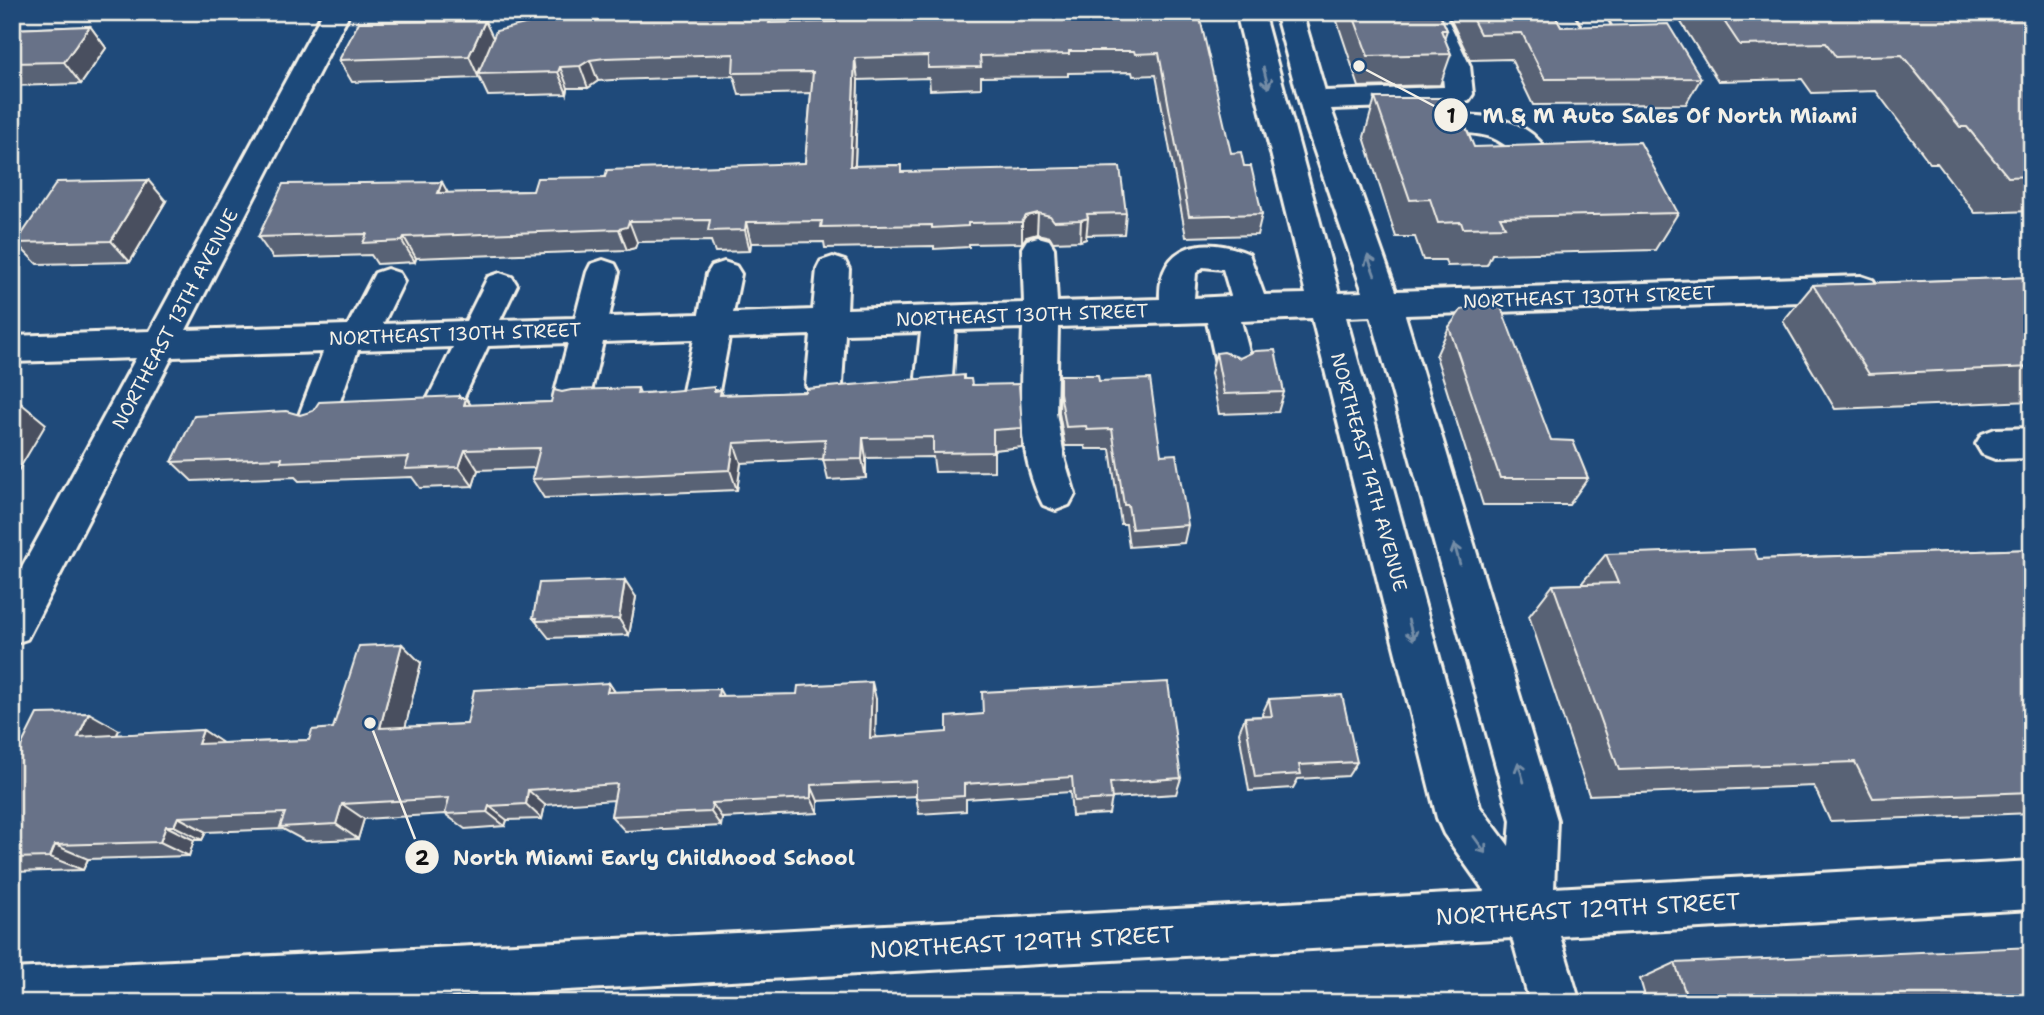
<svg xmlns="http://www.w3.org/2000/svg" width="2044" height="1015" font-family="'Shantell Sans',sans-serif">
	<rect width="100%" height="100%" fill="#1f4a7a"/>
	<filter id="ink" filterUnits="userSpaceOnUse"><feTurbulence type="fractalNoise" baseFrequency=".0143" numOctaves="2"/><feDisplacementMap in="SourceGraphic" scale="14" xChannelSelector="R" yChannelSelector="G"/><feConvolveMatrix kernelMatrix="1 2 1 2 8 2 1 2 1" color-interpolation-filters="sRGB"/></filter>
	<g filter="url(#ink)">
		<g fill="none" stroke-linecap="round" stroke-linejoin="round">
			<!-- minor casing -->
			<g stroke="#f4f1e8" stroke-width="6">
				<g id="minor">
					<path d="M323,12H350L186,330L348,325L375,273L387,269L399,273L404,281L383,324L466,321L488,277L500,273L512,277L517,285L500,320L575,318L587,272L591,264L603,260L615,264L619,272L609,317L699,314L707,274L712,266L724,262L736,266L741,274L733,313L813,310L817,269L821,261L833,257L845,261L849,269L847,309L1024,303L1022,248L1027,240L1038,237L1049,240L1054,248L1057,302L1160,299C1158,242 1206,235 1249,254L1264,295L1306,294L1236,12H1263L1339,293L1363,292L1306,126L1275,12H1302L1325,91L1444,87L1442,66L1417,12H1444L1470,66L1473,94L1469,100L1452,105L1331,109L1396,291L1861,276L1873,280L1878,288L1873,296L1861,300L1405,315L1557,820L1554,888L2032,861V909L1560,936L1580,1003H1530L1512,938L334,1003H12V969L757,932L1485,892L1444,834L1437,818L1312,318L1241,321L1252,363L1246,372L1234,376L1222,372L1216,363L1207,322L1058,327L1056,413L1065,461L1075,494L1069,505L1056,510L1043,505C1015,450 1021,388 1023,328L955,330L952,377L947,387L934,391L921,387L916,377L921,332L845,334L842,385L837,395L824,399L811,395L806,385L811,335L729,338L719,391L714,401L701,405L688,401L683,391L694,339L603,342L590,396L585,406L572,410L559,406L554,396L568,343L488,346L457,412L444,416L431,412L426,402L453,347L358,350L334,418L329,428L316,432L303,428L298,418L323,352L172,357L27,639L12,644V586L136,358L12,362V336L150,331ZM1203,267L1223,269L1231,296L1194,298L1196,273ZM1371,316L1511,820L1509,846L1480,807L1346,317Z"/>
					<polygon points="1575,12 1602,12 1618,40 1614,46 1604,48 1594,46"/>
					<path d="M1414,116C1458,116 1519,107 1546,150L1542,157C1518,163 1509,142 1487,136C1466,130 1437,134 1414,134L1404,132L1399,125L1404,118Z"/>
					<polygon points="2032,428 2032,458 1995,459 1982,454 1976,444 1982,434 1995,429"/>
				</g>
			</g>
			<!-- minor -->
			<use href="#minor" fill="#1f4a7a" fill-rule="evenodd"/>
		</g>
		<!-- wall -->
		<g fill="#596275" stroke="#f4f1e8" stroke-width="2">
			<polygon points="1334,12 1439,12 1447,30 1444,39 1451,54 1440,85 1359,87"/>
			<polygon points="1447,12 1553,12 1561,27 1701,78 1686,104 1533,105 1511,59 1470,60"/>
			<polygon points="1679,12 2032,12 2032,211 1975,213 1937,163 1930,163 1876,91 1812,93 1802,79 1718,81 1677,16"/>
			<polygon points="592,15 612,16 764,15 765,20 770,20 770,23 836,22 960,16 1158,15 1231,153 1244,166 1262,214 1257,235 1186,237 1156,75 1133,76 1132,72 1068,73 1068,76 981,77 981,88 930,90 929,78 858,80 855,166 901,165 901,172 1126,213 1124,234 1086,235 1086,239 1080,241 1053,242 1050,237 1037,234 1026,237 1022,243 969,244 969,247 934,249 934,246 825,248 824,242 751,243 750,251 715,252 711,241 637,242 635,248 627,250 416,258 415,262 377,264 371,255 273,258 258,237 448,193 533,191 605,177 805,163 811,93 739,95 734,76 612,80 598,81 588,88 568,88 567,94 488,96 479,77 479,78 352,82 339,60 493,38"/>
			<polygon points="90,26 106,48 81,84 12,86 12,29"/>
			<polygon points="1375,98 1474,147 1678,213 1655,250 1492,254 1487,265 1447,266 1445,260 1423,260 1415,237 1396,237 1364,137"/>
			<polygon points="166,201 130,262 37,264 16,243"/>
			<polygon points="2032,277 2032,401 1835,409 1783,321 1813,285"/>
			<polygon points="1449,327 1551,440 1588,478 1569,505 1483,505 1436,356"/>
			<polygon points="1216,353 1284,392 1278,412 1219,414 1211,373"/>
			<polygon points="1060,375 1099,381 1161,455 1188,525 1184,543 1129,547 1126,524 1121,524 1110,449 1086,449 1085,446 1065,446 1059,413"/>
			<polygon points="964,379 1022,428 1022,447 994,450 994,471 935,472 933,457 866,458 866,478 828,480 823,459 741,463 737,490 544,498 532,479 535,468 478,470 473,486 420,488 412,477 299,481 295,477 192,481 172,462 300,415 466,398 471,405 551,402 562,392 638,388 640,393 721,390 723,395 806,392"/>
			<polygon points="2032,549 2032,813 1830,821 1814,786 1589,795 1529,616 1553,585 1581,584 1606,554 1758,559"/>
			<polygon points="636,597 629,635 549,638 533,618"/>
			<polygon points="421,663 405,727 467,724 609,683 615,692 719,689 723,696 876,699 875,737 1181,778 1176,794 1112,798 1109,814 1072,816 1070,792 966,799 966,811 919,814 916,796 818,801 818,813 722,818 721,826 625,831 611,816 614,800 545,805 542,819 507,820 505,826 465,829 445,814 364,819 358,839 305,841 283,829 206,832 202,840 194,840 189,856 88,859 83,870 12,872 12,764 119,730 117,735 203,730 222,743 309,740 333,728"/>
			<polygon points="1269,699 1357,762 1348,776 1298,779 1293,788 1249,791 1239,732 1245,717 1263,716 1262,714"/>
			<polygon points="1675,963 2032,1003 1647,1003 1640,979"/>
		</g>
		<!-- shaded-wall -->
		<g fill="#49505f" stroke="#f4f1e8" stroke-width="2">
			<polygon points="485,21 495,42 478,74 479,78 469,56"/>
			<polygon points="90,26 106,48 81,84 64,62"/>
			<polygon points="855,58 858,80 854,188 850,166"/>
			<polygon points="590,60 598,81 588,88 580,66"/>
			<polygon points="560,67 568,88 567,94 558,72"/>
			<polygon points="148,180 166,201 130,262 111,241"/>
			<polygon points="442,182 454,204 438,193"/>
			<polygon points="1038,213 1037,234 1026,237 1022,243 1022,222 1026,216"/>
			<polygon points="1088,218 1086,239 1080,241 1081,220"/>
			<polygon points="629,221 637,242 635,248 627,250 619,229"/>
			<polygon points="746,222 751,243 750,251 745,230"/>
			<polygon points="12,229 19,236 12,246"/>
			<polygon points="404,237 416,258 415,262 402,241"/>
			<polygon points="12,396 46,424 12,481"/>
			<polygon points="459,396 465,404 466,398 479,418 477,425 459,398"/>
			<polygon points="863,438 866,458 866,478 862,459"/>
			<polygon points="734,443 741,463 737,490 730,470"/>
			<polygon points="465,450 478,470 473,486 459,467"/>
			<polygon points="625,580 636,597 629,635 619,619"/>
			<polygon points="402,644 421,663 401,745 380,728"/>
			<polygon points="872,682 876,699 875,754 870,738"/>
			<polygon points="609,683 621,701 607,692"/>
			<polygon points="89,713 119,730 108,753 78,737"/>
			<polygon points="203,730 229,747 198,744"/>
			<polygon points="811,785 818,801 818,813 811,798"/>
			<polygon points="528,790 545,805 542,819 526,804"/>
			<polygon points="712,803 722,818 721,826 711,812"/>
			<polygon points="342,804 364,819 358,839 336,824"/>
			<polygon points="489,806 507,820 505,826 487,812"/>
			<polygon points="178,817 206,832 202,840 174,826"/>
			<polygon points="166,826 194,840 189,856 160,842"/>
			<polygon points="55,845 88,859 83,870 50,857"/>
		</g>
		<!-- building -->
		<g fill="#687288" stroke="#f4f1e8" stroke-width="2">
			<polygon points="580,12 588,12 592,15 612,16 764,15 764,20 770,20 769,23 836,22 837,13 877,12 957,12 960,16 1037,12 1158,12 1158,15 1199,14 1231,153 1241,152 1244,166 1251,166 1262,214 1189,216 1159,53 1135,54 1134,51 1069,51 1069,54 980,56 981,67 928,68 928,56 855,58 850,166 901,165 901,172 1120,167 1126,213 1087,214 1088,218 1081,220 1054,221 1050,216 1038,213 1026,216 1022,222 968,223 968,226 932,228 932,225 821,227 822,221 746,222 745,230 708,231 710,220 629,221 627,227 619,229 404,237 402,241 363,243 367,234 258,237 283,184 442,182 438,193 533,191 537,178 605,177 607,170 805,163 813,72 733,73 734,54 605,58 590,60 580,66 560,67 558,72 478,74 496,31 562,15 575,15"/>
			<polygon points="1352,12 1439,12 1447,30 1441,30 1451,54 1368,56"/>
			<polygon points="1469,12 1553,12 1561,27 1668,24 1701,78 1545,79 1522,33 1480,34"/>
			<polygon points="1718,12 2032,12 2032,176 2008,177 1967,127 1960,127 1902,55 1836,57 1826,43 1740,45"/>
			<polygon points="485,21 469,56 339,60 359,22"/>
			<polygon points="90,26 64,62 12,63 12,29"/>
			<polygon points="1375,98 1454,98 1474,147 1640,142 1678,213 1500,217 1505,227 1463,228 1461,222 1438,223 1430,199 1410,200"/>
			<polygon points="148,180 111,241 16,243 57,182"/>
			<polygon points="2032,277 2032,367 1869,374 1813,285"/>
			<polygon points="1498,299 1551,440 1573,441 1588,478 1500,478 1449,327 1461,310"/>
			<polygon points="1275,350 1284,392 1224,394 1216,353 1224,352 1240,358 1255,351"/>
			<polygon points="964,375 964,379 971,379 972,385 1019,384 1022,428 993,430 993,452 933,453 933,437 863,438 862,459 823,460 825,439 734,443 730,470 532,479 540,448 465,450 459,467 405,469 409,457 281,462 282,458 172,462 194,416 286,411 300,415 313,411 319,402 459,396 459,398 466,398 464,405 551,402 554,390 562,392 571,390 638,388 637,394 714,387 714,391 721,390 720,395 806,392 806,389"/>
			<polygon points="1060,375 1098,375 1099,381 1150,379 1161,455 1176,454 1188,525 1132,529 1128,505 1124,505 1112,429 1087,430 1086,426 1066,427 1060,393"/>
			<polygon points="1754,549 1758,559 2032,549 2032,792 1873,798 1855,762 1619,770 1553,585 1618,583 1606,554"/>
			<polygon points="625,580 619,619 536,621 537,618 533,618 539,583"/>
			<polygon points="402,644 380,728 467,724 474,690 609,683 607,692 719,689 718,696 797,694 798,686 872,682 870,738 947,732 947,717 983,714 982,692 1168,682 1181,778 1110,783 1112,799 1074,801 1072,777 964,784 964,796 916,799 916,781 811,785 811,798 712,803 711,812 611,816 617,784 528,790 526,804 489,806 487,812 445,814 449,798 342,804 336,824 280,827 285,813 178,817 174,826 166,826 160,842 55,845 50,857 12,858 12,764 37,714 89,713 78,737 203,730 198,744 309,740 312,730 333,728 359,646"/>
			<polygon points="1342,695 1357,762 1299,765 1301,774 1255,777 1245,717 1272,716 1269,699"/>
			<polygon points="2032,947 2032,1003 1689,1003 1675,963"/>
		</g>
		<!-- one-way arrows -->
		<defs><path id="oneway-shaft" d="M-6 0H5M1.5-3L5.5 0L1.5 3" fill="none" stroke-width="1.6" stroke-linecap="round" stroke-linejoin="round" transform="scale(1.75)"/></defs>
		<g stroke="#748da6">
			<use href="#oneway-shaft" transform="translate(1266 78) rotate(76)"/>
			<use href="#oneway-shaft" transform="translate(1371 265) rotate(-110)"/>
			<use href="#oneway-shaft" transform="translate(1457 554) rotate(-106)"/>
			<use href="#oneway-shaft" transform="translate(1411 630) rotate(75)"/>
			<use href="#oneway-shaft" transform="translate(1521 772) rotate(-106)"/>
			<use href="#oneway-shaft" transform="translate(1480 845) rotate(54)"/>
		</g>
	</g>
	<g text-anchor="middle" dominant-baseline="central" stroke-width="5" stroke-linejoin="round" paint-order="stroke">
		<!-- street labels -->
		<g font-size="19" fill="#f4f1e8" stroke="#1f4a7a">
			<text transform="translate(1589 297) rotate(-2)">NORTHEAST 130TH STREET</text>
			<text transform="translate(1022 315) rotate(-2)">NORTHEAST 130TH STREET</text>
			<text transform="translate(175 319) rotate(-62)">NORTHEAST 13TH AVENUE</text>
			<text transform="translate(455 334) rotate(-2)">NORTHEAST 130TH STREET</text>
			<text transform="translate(1369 472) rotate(75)">NORTHEAST 14TH AVENUE</text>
		</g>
		<!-- near-street labels -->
		<g font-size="23" fill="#f4f1e8" stroke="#1f4a7a">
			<text transform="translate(1588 909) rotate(-3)">NORTHEAST 129TH STREET</text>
			<text transform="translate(1022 942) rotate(-3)">NORTHEAST 129TH STREET</text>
		</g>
	</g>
	<!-- callouts -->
	<path fill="none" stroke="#f4f1e8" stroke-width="2.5" d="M1359 66L1451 115M370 723L422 857"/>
	<g fill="#f4f1e8" stroke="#1f4a7a" stroke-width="2.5">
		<circle cx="1359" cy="66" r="7"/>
		<circle cx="370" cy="723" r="7"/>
		<circle cx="1451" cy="115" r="18"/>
		<circle cx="422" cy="857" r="18"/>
	</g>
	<g font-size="21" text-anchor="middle" font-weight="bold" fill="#111">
		<text x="1451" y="123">1</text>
		<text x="422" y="865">2</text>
	</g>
	<g font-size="21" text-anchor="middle" font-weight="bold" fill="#f4f1e8" stroke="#1f4a7a" stroke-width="5" stroke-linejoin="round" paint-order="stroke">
		<text x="1670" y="123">M &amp; M Auto Sales Of North Miami</text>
		<text x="654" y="865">North Miami Early Childhood School</text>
	</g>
	<!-- margin -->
	<rect width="2044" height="1015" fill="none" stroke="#1f4a7a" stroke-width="42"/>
	<rect x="21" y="21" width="2002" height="973" fill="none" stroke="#f4f1e8" stroke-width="2.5" filter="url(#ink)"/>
</svg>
